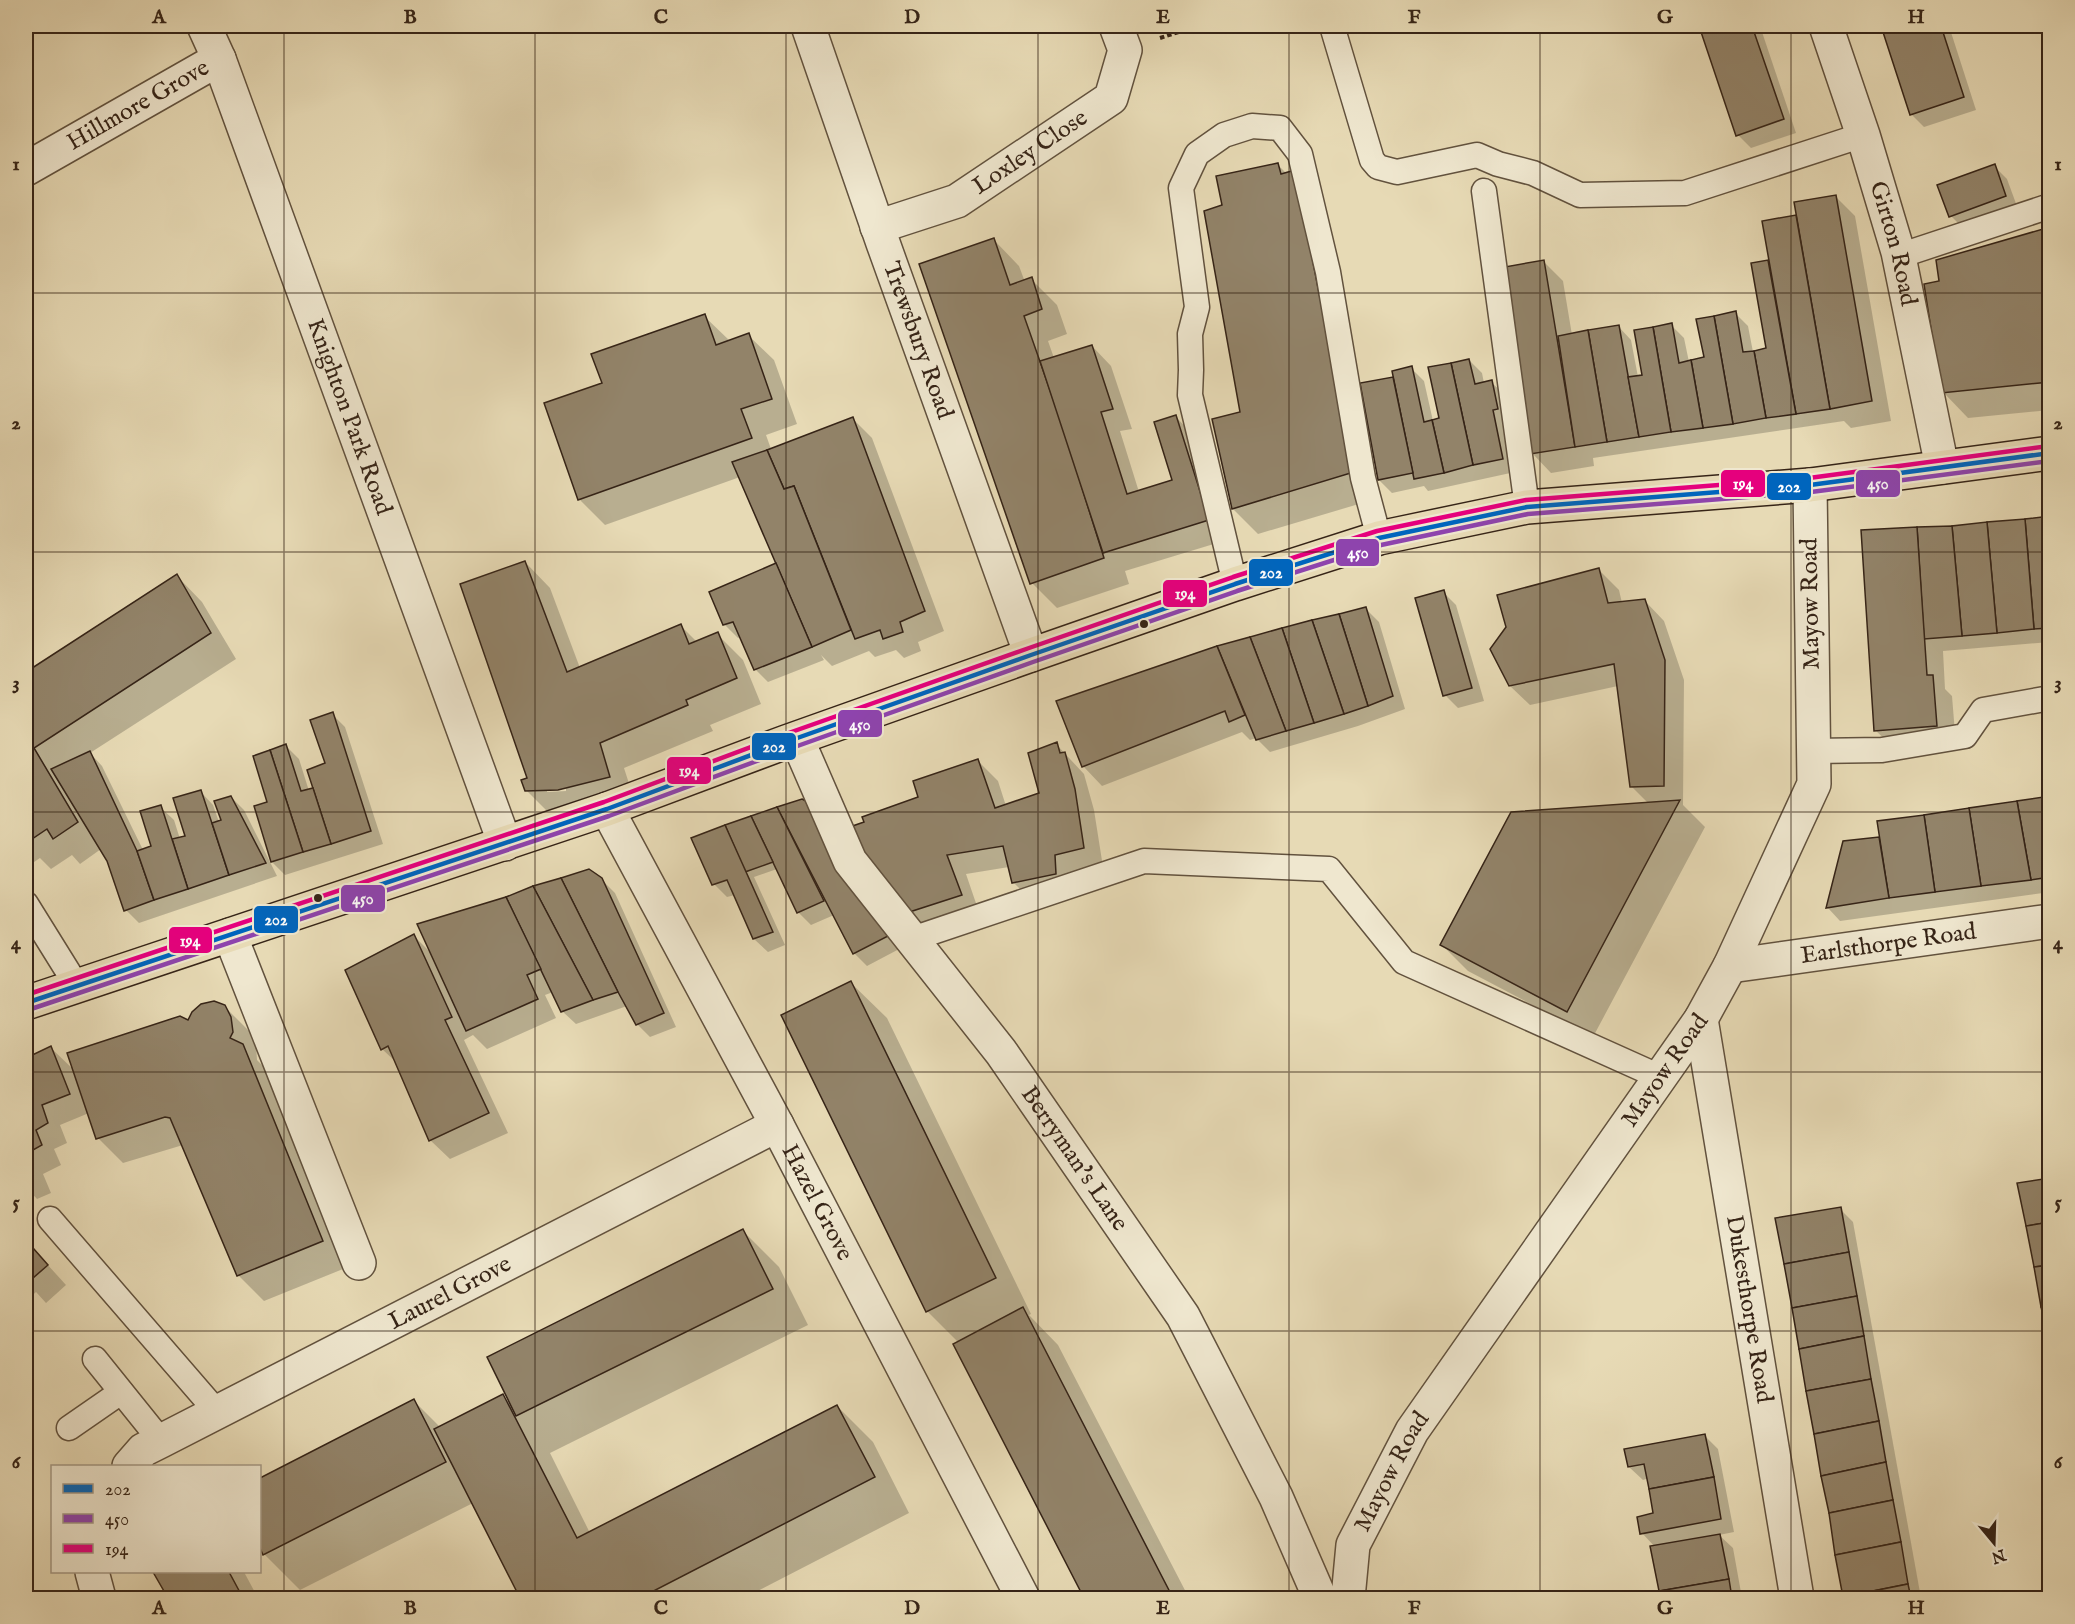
<svg xmlns="http://www.w3.org/2000/svg" width="2075" height="1624" font-family="'IM FELL English',serif">
	<rect width="100%" height="100%" fill="#e7dab5"/>
	<filter id="stains"><feTurbulence type="fractalNoise" baseFrequency=".00333" numOctaves="4"/><feColorMatrix values="0 0 0 0 .2 0 0 0 0 .09 0 0 0 0 .02 0 0 0 .5 -.17"/></filter>
	<radialGradient id="worn" r=".72"><stop offset=".6" stop-color="#630" stop-opacity="0"/><stop offset="1" stop-color="#630" stop-opacity=".3"/></radialGradient>
	<!-- shadow -->
	<g fill="#0003" fill-rule="evenodd">
		<polygon points="1700,26 1760,26 1796,133 1751,148 1738,135"/>
		<polygon points="1882,26 1949,26 1976,110 1924,127 1911,114"/>
		<polygon points="1277,164 1287,174 1295,172 1379,498 1258,534 1233,509 1242,413 1224,207"/>
		<polygon points="1994,166 2007,179 2018,209 1964,229 1951,216"/>
		<polygon points="1835,196 1855,216 1891,421 1851,428 1844,421 1593,458 1594,466 1551,473 1532,453 1544,262 1563,281 1572,335 1618,326 1631,340 1638,377 1643,376 1671,325 1684,338 1689,362 1706,359 1735,313 1748,326 1753,352 1768,349 1753,264 1770,261 1796,216 1799,219"/>
		<polygon points="2050,229 2050,410 1968,418 1943,392 1941,282"/>
		<polygon points="994,240 1019,266 1025,282 1031,279 1057,305 1067,334 1048,341 1054,358 1092,346 1111,366 1132,429 1120,431 1139,492 1174,481 1176,417 1195,437 1227,540 1125,571 1129,584 1057,608 1032,583"/>
		<polygon points="704,316 730,341 748,335 774,360 797,424 766,435 771,449 852,418 872,438 944,631 918,642 921,651 904,658 896,650 875,657 869,651 832,666 821,655 824,660 768,682 755,669 741,637 738,638 725,625 711,593 778,564 740,477 605,525 580,500 546,404 603,384"/>
		<polygon points="1469,360 1482,373 1484,383 1491,382 1505,395 1515,472 1428,491 1424,486 1392,493 1379,480 1362,384 1395,378 1411,368 1424,381 1433,421 1441,419"/>
		<polygon points="2050,518 2050,642 1943,651 1945,689 1952,696 1956,745 1895,749 1875,730 1952,527"/>
		<path d="M525,562L550,588L580,668L681,626L697,642L717,634L743,660L761,704L710,725L713,731L624,768L635,802L552,816L526,790L529,778ZM566,788V791L547,792V789Z"/>
		<polygon points="1599,570 1619,590 1622,603 1645,601 1664,621 1684,680 1683,805 1705,827 1593,1037 1468,971 1442,945 1649,804 1632,787 1618,686 1530,705 1510,686"/>
		<polygon points="177,576 202,602 236,659 90,753 102,766 143,850 153,847 160,807 174,820 180,839 187,837 200,791 213,805 219,822 223,821 231,797 244,810 277,876 139,923 126,910 108,860 101,849 80,864 72,855 51,869 40,858 31,864 26,859 26,674"/>
		<polygon points="1443,592 1456,605 1484,701 1458,708 1445,695"/>
		<polygon points="1366,609 1379,622 1405,709 1358,726 1270,752 1256,738 1250,740 1242,732 1102,786 1083,766 1058,702 1218,647"/>
		<polygon points="332,714 345,727 383,844 285,875 272,862 269,803 286,746 299,759 309,791 315,789 327,764"/>
		<polygon points="1056,744 1084,774 1094,810 1103,867 1033,902 1013,882 1009,867 966,874 980,915 920,934 901,914 920,798 978,761 998,781 1006,806 1041,794"/>
		<polygon points="2050,798 2050,892 1840,921 1828,908 1845,843 1880,838"/>
		<polygon points="802,800 903,947 867,966 854,953 834,915 811,925 798,912 777,869 754,877 785,945 768,952 754,939 735,895 727,897 714,884 725,827"/>
		<polygon points="601,879 615,893 676,1027 650,1037 637,1024 627,1006 576,1024 562,1011 553,992 545,995 556,1018 487,1049 473,1035 464,1040 508,1133 450,1159 430,1140 398,1064 382,1049 414,936 432,954"/>
		<polygon points="851,983 887,1018 1031,1314 1029,1315 1058,1345 1189,1598 1086,1598 955,1344 958,1342 927,1311"/>
		<polygon points="224,1006 250,1032 256,1044 257,1060 268,1071 348,1267 264,1301 238,1275 183,1145 123,1163 98,1138 89,1113 60,1125 67,1143 54,1149 61,1165 43,1174 51,1193 37,1199 26,1187 26,1060 51,1048 75,1071"/>
		<polygon points="1840,1209 1853,1222 1921,1598 1845,1598 1777,1219"/>
		<polygon points="743,1231 779,1267 808,1325 550,1453 590,1533 837,1406 873,1442 909,1513 744,1598 521,1598 473,1503 300,1590 264,1554 260,1545 260,1480 414,1401 440,1427 503,1396 510,1403"/>
		<polygon points="26,1241 66,1285 46,1303 36,1292 26,1301"/>
		<polygon points="1705,1436 1718,1449 1734,1532 1719,1535 1733,1548 1742,1598 1662,1598 1652,1548 1655,1547 1642,1533 1655,1515 1649,1478 1643,1480 1629,1467"/>
		<polygon points="155,1572 244,1572 258,1598 169,1598"/>
	</g>
	<!-- building -->
	<g fill="#928369" stroke="#362417" stroke-width="1.5">
		<polygon points="1699,26 1752,26 1784,119 1736,136"/>
		<polygon points="1881,26 1941,26 1964,97 1910,115"/>
		<polygon points="1278,163 1281,174 1295,170 1354,472 1232,509 1212,419 1240,412 1204,211 1222,205 1216,176"/>
		<polygon points="1995,164 2006,196 1949,217 1937,185"/>
		<polygon points="1836,195 1872,401 1830,409 1794,202"/>
		<polygon points="1796,215 1830,409 1796,414 1762,221"/>
		<polygon points="2050,227 2050,382 1941,393 1924,284 1939,281 1936,260"/>
		<polygon points="994,238 1010,285 1032,277 1042,309 1024,316 1064,430 1104,558 1030,584 919,264"/>
		<polygon points="1544,260 1575,447 1530,454 1499,268"/>
		<polygon points="1768,260 1796,414 1766,418 1754,351 1766,348 1751,263"/>
		<polygon points="1736,311 1743,352 1754,351 1766,418 1733,424 1714,316"/>
		<polygon points="705,314 716,345 749,333 772,399 741,409 752,438 578,500 544,403 602,383 591,354"/>
		<polygon points="1714,316 1733,424 1703,428 1691,360 1704,357 1696,319"/>
		<polygon points="1672,323 1679,363 1691,360 1703,428 1671,432 1653,327"/>
		<polygon points="1619,325 1639,437 1607,442 1588,330"/>
		<polygon points="1653,327 1671,432 1639,437 1628,377 1642,375 1634,330"/>
		<polygon points="1588,330 1607,442 1575,447 1558,336"/>
		<polygon points="1092,345 1113,409 1101,412 1127,494 1172,480 1154,422 1176,415 1209,520 1103,553 1040,361"/>
		<polygon points="1469,359 1475,384 1492,380 1498,409 1493,410 1503,459 1473,465 1451,363"/>
		<polygon points="1451,363 1473,465 1444,473 1432,420 1439,418 1428,367"/>
		<polygon points="1412,366 1424,422 1432,420 1444,473 1414,479 1392,371"/>
		<polygon points="1393,377 1413,473 1378,480 1360,383"/>
		<polygon points="853,417 925,611 900,622 903,632 883,639 880,630 855,639 794,486 784,489 767,450"/>
		<polygon points="767,450 784,489 794,486 851,630 812,647 732,462"/>
		<polygon points="2050,516 2050,628 2034,629 2025,519"/>
		<polygon points="2025,519 2034,629 1997,633 1987,522"/>
		<polygon points="1987,522 1997,633 1962,636 1952,526"/>
		<polygon points="1952,526 1962,636 1924,639 1917,527"/>
		<polygon points="1917,527 1927,675 1933,675 1937,726 1874,731 1861,530"/>
		<polygon points="525,561 567,672 681,624 689,644 718,632 737,678 686,700 688,705 600,743 610,777 558,790 525,791 521,780 527,778 460,584"/>
		<polygon points="776,563 812,647 754,670 733,622 723,625 709,592"/>
		<polygon points="1599,568 1608,603 1645,599 1665,660 1664,786 1630,787 1614,664 1509,686 1490,649 1506,627 1497,595"/>
		<polygon points="177,574 211,633 34,748 78,822 53,839 47,829 26,843 26,672"/>
		<polygon points="1444,590 1472,688 1443,696 1415,598"/>
		<polygon points="1366,607 1393,696 1368,706 1339,614"/>
		<polygon points="1339,614 1368,706 1344,714 1312,620"/>
		<polygon points="1312,620 1344,714 1314,723 1282,628"/>
		<polygon points="1282,628 1314,723 1286,731 1250,637"/>
		<polygon points="1250,637 1286,731 1256,740 1217,646"/>
		<polygon points="1217,646 1245,715 1229,722 1225,711 1082,767 1056,701"/>
		<polygon points="333,712 371,831 331,844 307,770 325,763 310,720"/>
		<polygon points="1057,742 1060,753 1065,752 1075,789 1084,848 1055,855 1056,874 1012,883 1003,846 947,855 962,895 900,915 844,829 864,822 862,817 918,797 913,781 978,759 995,808 1039,793 1028,753"/>
		<polygon points="286,744 301,791 313,788 331,844 303,852 270,750"/>
		<polygon points="270,750 303,852 271,862 254,806 267,802 253,756"/>
		<polygon points="90,751 137,851 154,900 124,911 107,861 51,769"/>
		<polygon points="201,790 229,875 188,889 172,839 185,836 173,798"/>
		<polygon points="231,796 266,863 229,875 212,823 221,820 214,801"/>
		<polygon points="2050,796 2050,877 2031,880 2017,801"/>
		<polygon points="802,799 808,802 892,934 853,954 777,807"/>
		<polygon points="1680,800 1567,1012 1440,945 1511,812"/>
		<polygon points="2017,801 2031,880 1981,886 1969,808"/>
		<polygon points="161,805 188,889 154,900 137,851 151,846 140,811"/>
		<polygon points="777,807 824,901 797,913 751,816"/>
		<polygon points="1969,808 1981,886 1935,892 1924,815"/>
		<polygon points="1924,815 1935,892 1889,898 1877,821"/>
		<polygon points="751,816 773,862 745,872 725,825"/>
		<polygon points="725,825 773,932 753,939 727,880 712,885 691,838"/>
		<polygon points="1879,837 1889,898 1826,908 1843,841"/>
		<polygon points="589,869 602,878 664,1013 636,1025 618,992 561,878"/>
		<polygon points="561,878 618,992 593,1000 533,886"/>
		<polygon points="533,886 593,1000 561,1012 506,897"/>
		<polygon points="506,897 541,969 527,975 538,999 466,1031 417,924"/>
		<polygon points="414,934 452,1017 445,1020 489,1113 429,1141 388,1046 381,1050 345,970"/>
		<polygon points="851,981 996,1278 926,1312 781,1015"/>
		<polygon points="214,1001 225,1005 231,1017 233,1032 230,1038 243,1044 323,1241 237,1276 170,1118 165,1117 96,1139 67,1053 180,1016 188,1020 192,1012 201,1004"/>
		<polygon points="51,1046 70,1094 42,1105 48,1123 36,1130 42,1145 26,1154 26,1058"/>
		<polygon points="2050,1178 2050,1222 2026,1226 2017,1183"/>
		<polygon points="1841,1207 1849,1252 1784,1264 1775,1218"/>
		<polygon points="2050,1222 2050,1265 2034,1267 2026,1226"/>
		<polygon points="743,1229 773,1289 516,1416 487,1357"/>
		<polygon points="26,1240 48,1265 26,1284"/>
		<polygon points="1849,1252 1857,1296 1792,1308 1784,1264"/>
		<polygon points="2050,1265 2050,1306 2041,1307 2034,1267"/>
		<polygon points="1857,1296 1864,1336 1799,1349 1792,1308"/>
		<polygon points="2050,1306 2050,1346 2041,1307"/>
		<polygon points="1023,1307 1173,1598 1084,1598 953,1344"/>
		<polygon points="1864,1336 1871,1379 1806,1391 1799,1349"/>
		<polygon points="1871,1379 1879,1421 1814,1434 1806,1391"/>
		<polygon points="503,1394 577,1538 837,1405 875,1477 640,1598 520,1598 434,1429"/>
		<polygon points="414,1399 446,1462 263,1555 260,1548 260,1478"/>
		<polygon points="1879,1421 1886,1462 1821,1476 1814,1434"/>
		<polygon points="1705,1434 1714,1477 1649,1489 1644,1464 1628,1467 1624,1449"/>
		<polygon points="1886,1462 1893,1500 1829,1513 1821,1476"/>
		<polygon points="1714,1477 1721,1519 1640,1534 1637,1517 1653,1513 1649,1489"/>
		<polygon points="1893,1500 1901,1542 1835,1555 1829,1513"/>
		<polygon points="1720,1534 1729,1579 1659,1591 1650,1546"/>
		<polygon points="1901,1542 1908,1584 1843,1597 1835,1555"/>
		<polygon points="153,1572 229,1572 243,1598 168,1598"/>
		<polygon points="1729,1579 1732,1598 1660,1598 1659,1591"/>
		<polygon points="1908,1584 1911,1598 1844,1598 1843,1597"/>
	</g>
	<g fill="none" stroke-linecap="round" stroke-linejoin="round">
		<!-- service casing -->
		<g stroke="#62523e" stroke-width="27">
			<g id="service">
				<polyline points="1332,26 1372,160 1378,167 1397,172 1477,155 1498,164 1533,173 1580,195 1685,193 1863,135"/>
				<polyline points="1484,191 1527,507"/>
				<polyline points="1899,256 2050,206"/>
				<polyline points="1235,584 1190,395 1191,370 1190,334 1197,307 1181,188 1197,154 1224,135 1252,126 1280,128 1300,154 1328,272 1363,478 1379,538"/>
				<polyline points="1813,751 1882,750 1965,736 1983,710 2050,698"/>
				<polyline points="26,904 77,986"/>
				<polyline points="912,939 1144,861 1329,869 1404,962 1660,1077"/>
				<polyline points="50,1219 217,1412"/>
				<polyline points="95,1359 161,1441"/>
				<polyline points="69,1428 121,1392"/>
			</g>
		</g>
		<!-- minor casing -->
		<g stroke="#62523e" stroke-width="36">
			<g id="minor">
				<path id="s1" d="M204,26L219,59L505,844"/>
				<path id="s2" d="M808,26L883,243L1031,655"/>
				<path id="s3" d="M1826,26L1863,135L1898,252L1942,467"/>
				<path id="s4" d="M26,169L219,59"/>
				<path id="s5" d="M877,227L957,201L1111,98L1125,50L1116,26"/>
				<path id="s6" d="M797,739L850,861L1001,1052L1183,1316L1276,1497L1320,1598"/>
				<path id="s7" d="M607,809L777,1125L1023,1598"/>
				<polyline points="230,935 359,1263"/>
				<path id="s8" d="M1730,966L2050,921"/>
				<path id="s9" d="M1701,1019L1797,1598"/>
				<path id="s10" d="M129,1466L143,1450L161,1441L777,1125"/>
				<polyline points="92,1572 99,1598"/>
			</g>
		</g>
		<!-- tertiary casing -->
		<g stroke="#62523e" stroke-width="36">
			<g id="tertiary">
				<path id="s11" d="M1348,1598L1353,1545L1412,1431L1701,1019L1730,966L1814,784L1810,485"/>
			</g>
		</g>
		<!-- primary casing -->
		<g stroke="#362417" stroke-width="36">
			<polyline id="primary" points="26,1003 607,809 786,742 1031,655 1235,584 1379,538 1527,507 1810,485 2050,453"/>
		</g>
		<!-- path -->
		<polyline stroke="#362417" stroke-width="4" stroke-dasharray="4.5 3" stroke-linecap="butt" points="1160,38 1197,26"/>
		<!-- service -->
		<use href="#service" stroke="#efe7cf" stroke-width="24"/>
		<!-- minor -->
		<use href="#minor" stroke="#efe7cf" stroke-width="33"/>
		<!-- tertiary -->
		<use href="#tertiary" stroke="#efe7cf" stroke-width="33"/>
		<!-- primary -->
		<use href="#primary" stroke="#e7dab5" stroke-width="33"/>
		<!-- bus-1 casing -->
		<g stroke="#efe7cf" stroke-width="9">
			<polyline id="bus-1" points="26,1003 607,809 786,742 1031,655 1235,584 1379,538 1527,507 1810,485 2050,453"/>
		</g>
		<!-- bus-2 casing -->
		<g stroke="#efe7cf" stroke-width="9">
			<polyline id="bus-2" points="28,1010 609,816 789,749 1033,662 1237,591 1381,545 1528,514 1811,492 2050,461"/>
		</g>
		<!-- bus-3 casing -->
		<g stroke="#efe7cf" stroke-width="9">
			<polyline id="bus-3" points="26,995 604,802 783,735 1029,648 1233,577 1377,531 1526,500 1809,478 2049,446"/>
		</g>
		<!-- bus-1 -->
		<use href="#bus-1" stroke="#0065bd" stroke-width="4.5"/>
		<!-- bus-2 -->
		<use href="#bus-2" stroke="#8e44ad" stroke-width="4.5"/>
		<!-- bus-3 -->
		<use href="#bus-3" stroke="#e5007d" stroke-width="4.5"/>
	</g>
	<!-- grid -->
	<path fill="none" stroke="#362417" stroke-width="1.5" stroke-opacity="0.55" d="M284,26V1598M535,26V1598M786,26V1598M1038,26V1598M1289,26V1598M1540,26V1598M1791,26V1598M26,293H2050M26,552H2050M26,812H2050M26,1072H2050M26,1331H2050"/>
	<!-- markers -->
	<g fill="#362417" stroke="#efe7cf" stroke-width="2">
		<circle cx="1144" cy="624" r="5"/>
		<circle cx="318" cy="898" r="5"/>
	</g>
	<g text-anchor="middle" dominant-baseline="central" stroke-width="6" stroke-linejoin="round" paint-order="stroke">
		<!-- street labels -->
		<g font-size="24" fill="#362417" stroke="#efe7cf">
			<text stroke="none"><textPath href="#s4" startOffset="129">Hillmore Grove</textPath></text>
			<text stroke="none"><textPath href="#s5" startOffset="172">Loxley Close</textPath></text>
			<text stroke="none"><textPath href="#s3" startOffset="228">Girton Road</textPath></text>
			<text stroke="none"><textPath href="#s2" startOffset="333">Trewsbury Road</textPath></text>
			<text stroke="none"><textPath href="#s1" startOffset="417">Knighton Park Road</textPath></text>
			<text transform="translate(1811 604) rotate(-91)">Mayow Road</text>
			<text stroke="none"><textPath href="#s8" startOffset="160">Earlsthorpe Road</textPath></text>
			<text stroke="none"><textPath href="#s11" startOffset="622">Mayow Road</textPath></text>
			<text stroke="none"><textPath href="#s6" startOffset="506">Berryman's Lane</textPath></text>
			<text stroke="none"><textPath href="#s7" startOffset="446">Hazel Grove</textPath></text>
			<text stroke="none"><textPath href="#s10" startOffset="366">Laurel Grove</textPath></text>
			<text stroke="none"><textPath href="#s9" startOffset="294">Dukesthorpe Road</textPath></text>
			<text stroke="none"><textPath href="#s11" startOffset="136">Mayow Road</textPath></text>
		</g>
	</g>
	<g stroke="#efe7cf" stroke-width="2">
		<rect x="1720" y="469" width="46" height="29" rx="6" fill="#e5007d"/>
		<rect x="1855" y="469" width="46" height="29" rx="6" fill="#8e44ad"/>
		<rect x="1766" y="472" width="46" height="29" rx="6" fill="#0065bd"/>
		<rect x="1335" y="538" width="45" height="29" rx="6" fill="#8e44ad"/>
		<rect x="1248" y="558" width="46" height="29" rx="6" fill="#0065bd"/>
		<rect x="1162" y="579" width="46" height="29" rx="6" fill="#e5007d"/>
		<rect x="837" y="709" width="46" height="29" rx="6" fill="#8e44ad"/>
		<rect x="751" y="732" width="46" height="29" rx="6" fill="#0065bd"/>
		<rect x="666" y="756" width="46" height="29" rx="6" fill="#e5007d"/>
		<rect x="340" y="884" width="46" height="29" rx="6" fill="#8e44ad"/>
		<rect x="253" y="905" width="46" height="29" rx="6" fill="#0065bd"/>
		<rect x="168" y="926" width="45" height="28" rx="6" fill="#e5007d"/>
	</g>
	<g font-size="16" text-anchor="middle" font-weight="bold" fill="#fff">
		<text x="1743" y="489">194</text>
		<text x="1878" y="489">450</text>
		<text x="1789" y="492">202</text>
		<text x="1358" y="558">450</text>
		<text x="1271" y="578">202</text>
		<text x="1185" y="599">194</text>
		<text x="860" y="730">450</text>
		<text x="774" y="752">202</text>
		<text x="689" y="776">194</text>
		<text x="363" y="904">450</text>
		<text x="276" y="925">202</text>
		<text x="190" y="946">194</text>
	</g>
	<!-- margin -->
	<rect width="2075" height="1624" fill="none" stroke="#e7dab5" stroke-width="66"/>
	<!-- legend -->
	<rect x="51" y="1465" width="210" height="108" fill="#efe7cf" stroke="#a59985" stroke-width="1.5"/>
	<rect x="63" y="1484" width="30" height="9" fill="#0065bd" stroke="#a59985" stroke-width="1.5"/>
	<text x="105" y="1495" font-size="18" fill="#362417">202</text>
	<rect x="63" y="1514" width="30" height="9" fill="#8e44ad" stroke="#a59985" stroke-width="1.5"/>
	<text x="105" y="1525" font-size="18" fill="#362417">450</text>
	<rect x="63" y="1544" width="30" height="9" fill="#e5007d" stroke="#a59985" stroke-width="1.5"/>
	<text x="105" y="1555" font-size="18" fill="#362417">194</text>
	<!-- north arrow -->
	<g transform="translate(1994 1543) rotate(161)" stroke="#efe7cf" stroke-width="4.5" paint-order="stroke">
	<path d="M0-4.5L10 22L0 15L-10 22Z" fill="#362417"/>
	<text y="-9" font-size="16" font-weight="bold" text-anchor="middle" fill="#362417">N</text>
	</g>
	<rect x="33" y="33" width="2009" height="1558" fill="none" stroke="#362417" stroke-width="2"/>
	<g font-size="20" text-anchor="middle" font-weight="bold" fill="#362417">
		<text x="159" y="23">A</text>
		<text x="410" y="23">B</text>
		<text x="661" y="23">C</text>
		<text x="912" y="23">D</text>
		<text x="1163" y="23">E</text>
		<text x="1414" y="23">F</text>
		<text x="1665" y="23">G</text>
		<text x="1916" y="23">H</text>
		<text x="16" y="170">1</text>
		<text x="2058" y="170">1</text>
		<text x="16" y="429">2</text>
		<text x="2058" y="429">2</text>
		<text x="16" y="689">3</text>
		<text x="2058" y="689">3</text>
		<text x="16" y="949">4</text>
		<text x="2058" y="949">4</text>
		<text x="16" y="1208">5</text>
		<text x="2058" y="1208">5</text>
		<text x="16" y="1468">6</text>
		<text x="2058" y="1468">6</text>
		<text x="159" y="1614">A</text>
		<text x="410" y="1614">B</text>
		<text x="661" y="1614">C</text>
		<text x="912" y="1614">D</text>
		<text x="1163" y="1614">E</text>
		<text x="1414" y="1614">F</text>
		<text x="1665" y="1614">G</text>
		<text x="1916" y="1614">H</text>
	</g>
	<rect width="100%" height="100%" filter="url(#stains)"/>
	<rect width="100%" height="100%" fill="url(#worn)"/>
</svg>
